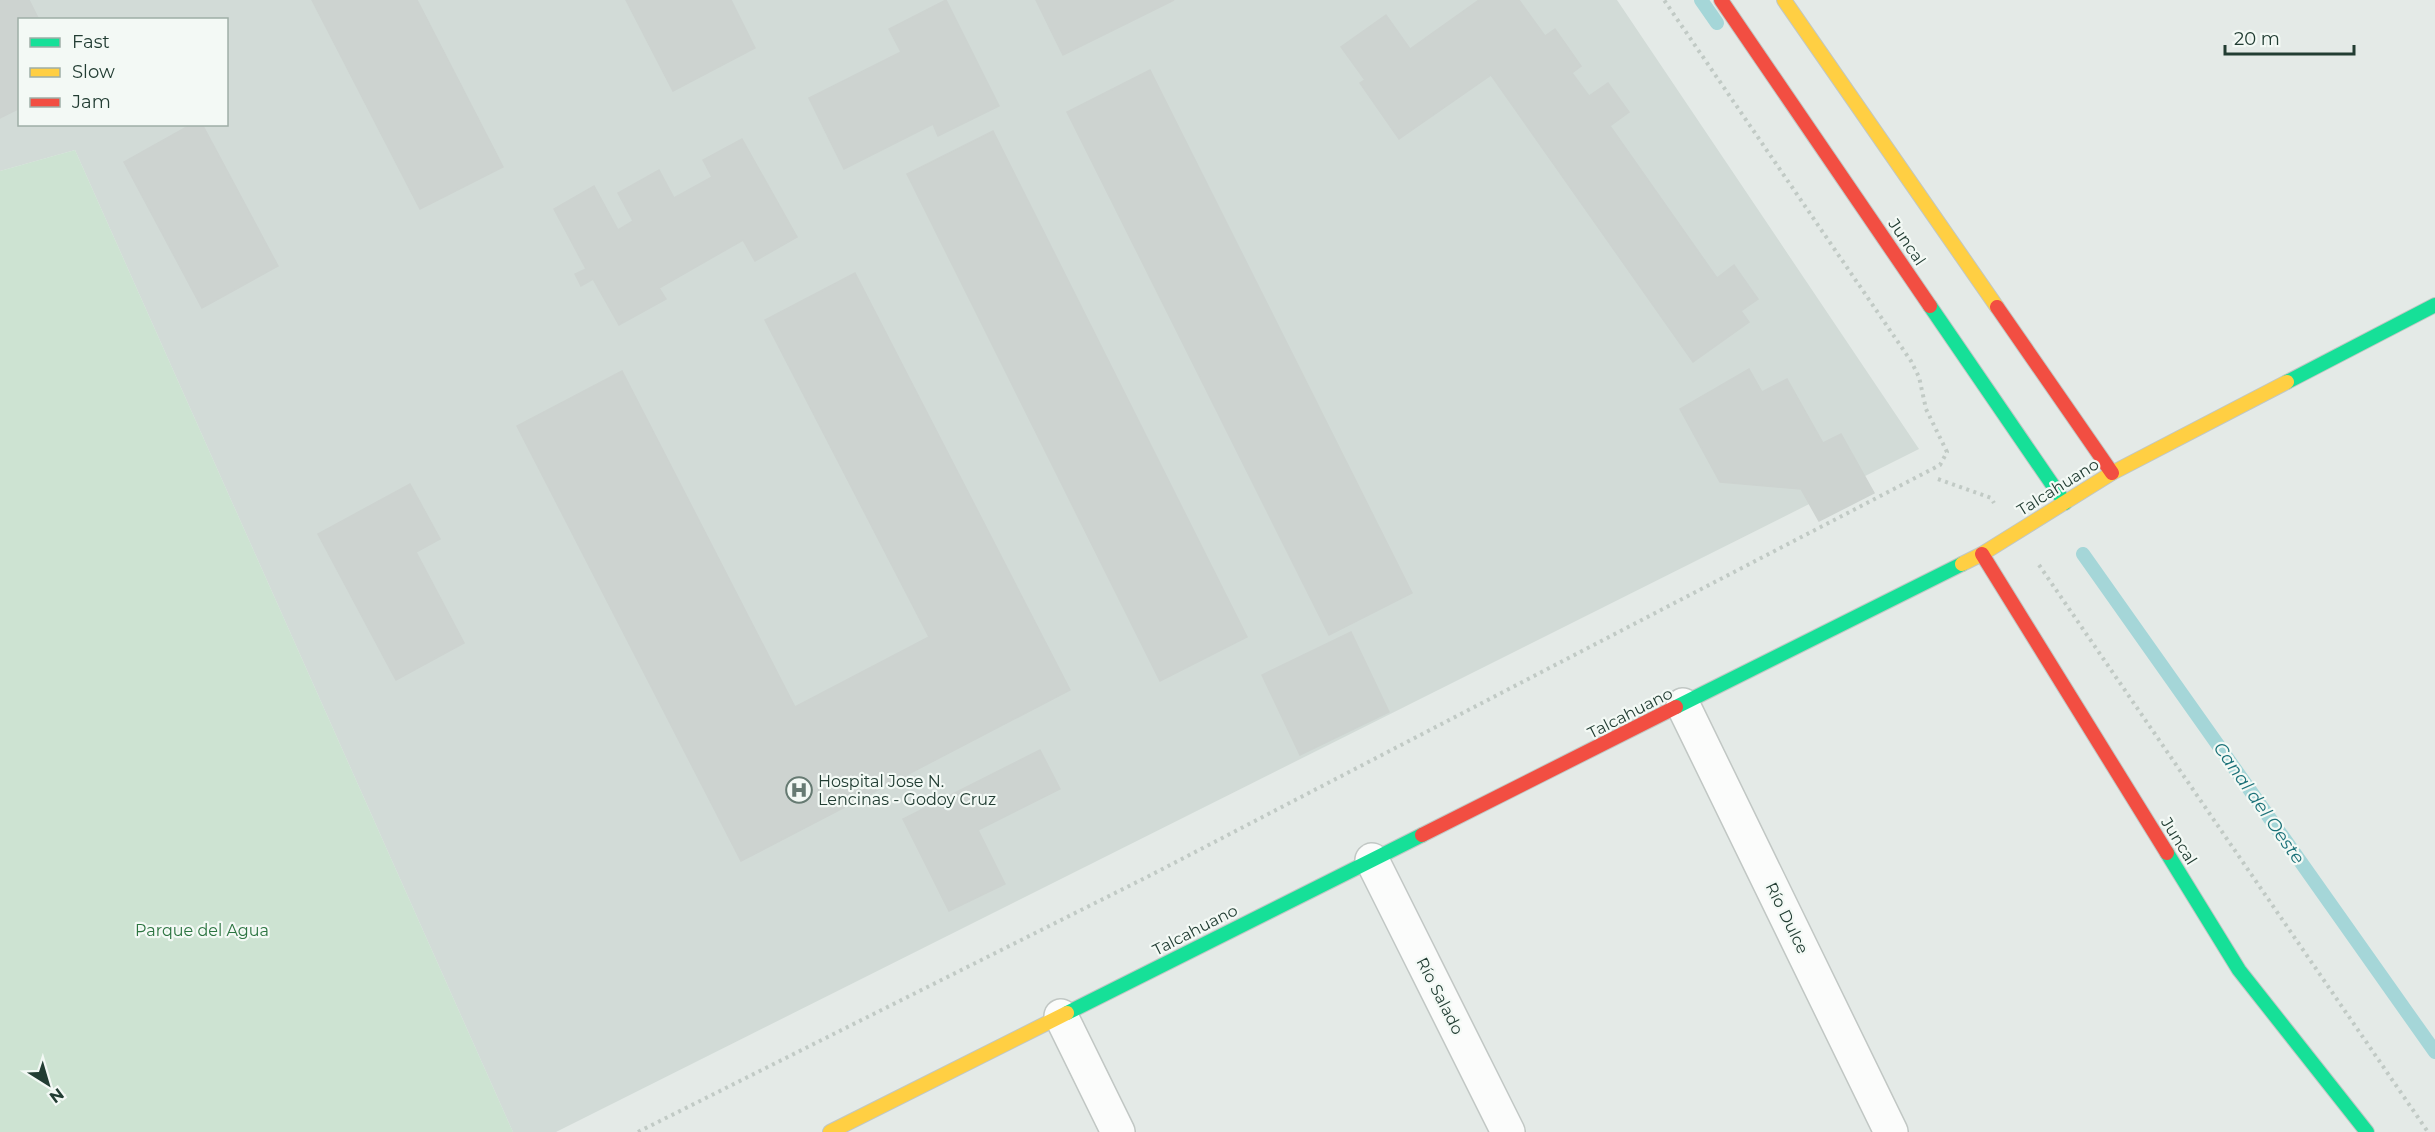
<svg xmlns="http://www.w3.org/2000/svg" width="2435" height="1132" font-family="Montserrat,sans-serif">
	<rect width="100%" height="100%" fill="#e4eae7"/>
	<!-- built -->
	<path fill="#d2dbd7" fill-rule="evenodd" d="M0,0H1617L1919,449L556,1132H513L75,150L0,171ZM20,20H226V124H20Z"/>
	<!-- green -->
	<polygon fill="#cde3d2" points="75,150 513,1132 0,1132 0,171"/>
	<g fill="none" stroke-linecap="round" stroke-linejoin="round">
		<!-- stream -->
		<g stroke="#a5d6d8" stroke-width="14">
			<polyline points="1701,0 1717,23"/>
			<polyline points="2083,554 2435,1052"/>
		</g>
	</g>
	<!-- building -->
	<g fill="#cdd3d0" stroke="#cdd3d0" stroke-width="1.5">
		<polygon points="0,0 29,0 39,20 20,20 20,108 0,118"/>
		<polygon points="312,0 417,0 503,167 420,209"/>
		<polygon points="626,0 731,0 755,48 673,91"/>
		<polygon points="946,0 999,106 938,136 933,124 844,169 809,98 901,52 889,29"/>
		<polygon points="1036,0 1174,0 1063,55"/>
		<polygon points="1479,0 1519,0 1545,36 1555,29 1581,66 1572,73 1589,96 1608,83 1629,112 1610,126 1717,278 1734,265 1758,299 1741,311 1749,322 1693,362 1491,75 1399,139 1360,83 1365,80 1341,47 1386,15 1410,49"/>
		<polygon points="1150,70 1412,593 1329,635 1067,112"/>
		<polygon points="192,124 202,124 278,266 202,308 124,162"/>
		<polygon points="993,131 1247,637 1160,681 907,174"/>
		<polygon points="742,139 797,237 755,261 743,240 659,288 666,299 619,325 593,279 581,286 575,274 586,269 554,209 594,186 618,230 633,221 618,193 659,170 674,198 712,177 703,160"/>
		<polygon points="855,273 1070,690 741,861 517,426 622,371 795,707 929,637 765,320"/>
		<polygon points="1749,369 1762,392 1787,379 1823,443 1841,434 1874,493 1819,521 1801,489 1720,482 1680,409"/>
		<polygon points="410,484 440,539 416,552 464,643 396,680 318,534"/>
		<polygon points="1351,632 1389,712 1300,755 1262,675"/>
		<polygon points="1040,750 1060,789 978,830 1005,884 949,911 903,819"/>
	</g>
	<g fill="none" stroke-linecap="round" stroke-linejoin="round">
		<!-- street casing -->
		<g stroke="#c1c7c4" stroke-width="36">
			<g id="street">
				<polyline points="1683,705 1891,1132"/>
				<polyline points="1372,860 1508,1132"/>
				<polyline points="1061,1016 1118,1132"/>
			</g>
		</g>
		<!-- fast casing -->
		<g stroke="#c0c7c4" stroke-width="16">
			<g id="fast">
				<polyline points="1930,306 2065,503"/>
				<polyline points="2287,382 2435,305"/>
				<polyline points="1676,707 1962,564"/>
				<polyline points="2167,853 2239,970 2367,1132"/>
				<polyline points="1067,1013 1422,835"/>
			</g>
		</g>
		<!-- slow casing -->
		<g stroke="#c0c7c4" stroke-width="16">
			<g id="slow">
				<polyline points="1784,0 1997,307"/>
				<polyline points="1962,564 1982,554 2112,473 2287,382"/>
				<polyline points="830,1132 1067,1013"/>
			</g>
		</g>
		<!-- jam casing -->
		<g stroke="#c0c7c4" stroke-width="16">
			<g id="jam">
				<polyline points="1721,0 1930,306"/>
				<polyline points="1997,307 2112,473"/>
				<polyline points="1982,554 2167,853"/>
				<polyline points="1422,835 1676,707"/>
			</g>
		</g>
		<!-- path -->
		<g stroke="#c1cac5" stroke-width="4" stroke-dasharray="3 4.5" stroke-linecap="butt">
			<polyline points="1938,479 1991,498 1994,503"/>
			<polyline points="2039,565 2428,1132"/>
			<polyline points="638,1132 1149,876 1940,465 1947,452 1926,409 1919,377 1911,361 1664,0"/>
		</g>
		<!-- street -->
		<use href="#street" stroke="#fbfcfb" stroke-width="33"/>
		<!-- fast -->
		<use href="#fast" stroke="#16e098" stroke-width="14"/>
		<!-- slow -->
		<use href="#slow" stroke="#ffcf43" stroke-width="14"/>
		<!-- jam -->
		<use href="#jam" stroke="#f24e42" stroke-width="14"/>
	</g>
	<!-- icons -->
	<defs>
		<g id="hospital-ring" transform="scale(1.35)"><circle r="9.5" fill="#f3f9f5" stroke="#667a72" stroke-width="1.5"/><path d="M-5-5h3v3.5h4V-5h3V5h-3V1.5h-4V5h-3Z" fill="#667a72"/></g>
	</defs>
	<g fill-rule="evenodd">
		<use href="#hospital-ring" x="799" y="790"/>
	</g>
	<g text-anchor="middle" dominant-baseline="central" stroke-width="4.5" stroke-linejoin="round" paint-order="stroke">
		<!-- street labels -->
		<g font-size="16" fill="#223d33" stroke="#f3f9f5">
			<text transform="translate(1907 242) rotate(56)">Juncal</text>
			<text transform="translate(2058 487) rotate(-32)">Talcahuano</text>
			<text transform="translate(1630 713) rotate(-27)">Talcahuano</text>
			<text transform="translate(2179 841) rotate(58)">Juncal</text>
			<text transform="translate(1787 918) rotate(64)">Río Dulce</text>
			<text transform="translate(1195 930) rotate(-27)">Talcahuano</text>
			<text transform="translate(1440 996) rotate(63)">Río Salado</text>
		</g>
		<!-- poi labels -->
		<g font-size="16" fill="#223d33" stroke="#f3f9f5" text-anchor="start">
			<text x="818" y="781">Hospital Jose N.<tspan x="818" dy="18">Lencinas - Godoy Cruz</tspan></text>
		</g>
		<!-- park labels -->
		<g font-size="16" fill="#2c7441" stroke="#f3f9f5">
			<text x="202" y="930">Parque del Agua</text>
		</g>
		<!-- water labels -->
		<g font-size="18" font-style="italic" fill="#1c7279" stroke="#f3f9f5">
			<text transform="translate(2259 803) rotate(55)">Canal del Oeste</text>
		</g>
	</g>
	<!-- legend -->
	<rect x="18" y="18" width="210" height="108" fill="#f3f9f5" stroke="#9faea7" stroke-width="1.5"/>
	<rect x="30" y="38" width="30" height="9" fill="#16e098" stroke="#9faea7" stroke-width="1.5"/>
	<text x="72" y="48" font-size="18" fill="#223d33">Fast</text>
	<rect x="30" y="68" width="30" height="9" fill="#ffcf43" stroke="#9faea7" stroke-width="1.5"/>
	<text x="72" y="78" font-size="18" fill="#223d33">Slow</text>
	<rect x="30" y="98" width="30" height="9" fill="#f24e42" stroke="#9faea7" stroke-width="1.5"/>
	<text x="72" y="108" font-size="18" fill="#223d33">Jam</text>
	<!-- north arrow -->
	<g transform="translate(48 1084) rotate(143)" stroke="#f3f9f5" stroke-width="4.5" paint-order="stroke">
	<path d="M0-4.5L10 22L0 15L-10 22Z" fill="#223d33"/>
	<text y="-9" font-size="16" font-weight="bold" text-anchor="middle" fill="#223d33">N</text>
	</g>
	<!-- scale -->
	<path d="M2225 45v9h129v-9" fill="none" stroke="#223d33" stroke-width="3"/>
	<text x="2234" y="45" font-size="18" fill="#223d33" stroke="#f3f9f5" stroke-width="4.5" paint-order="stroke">20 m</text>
</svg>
